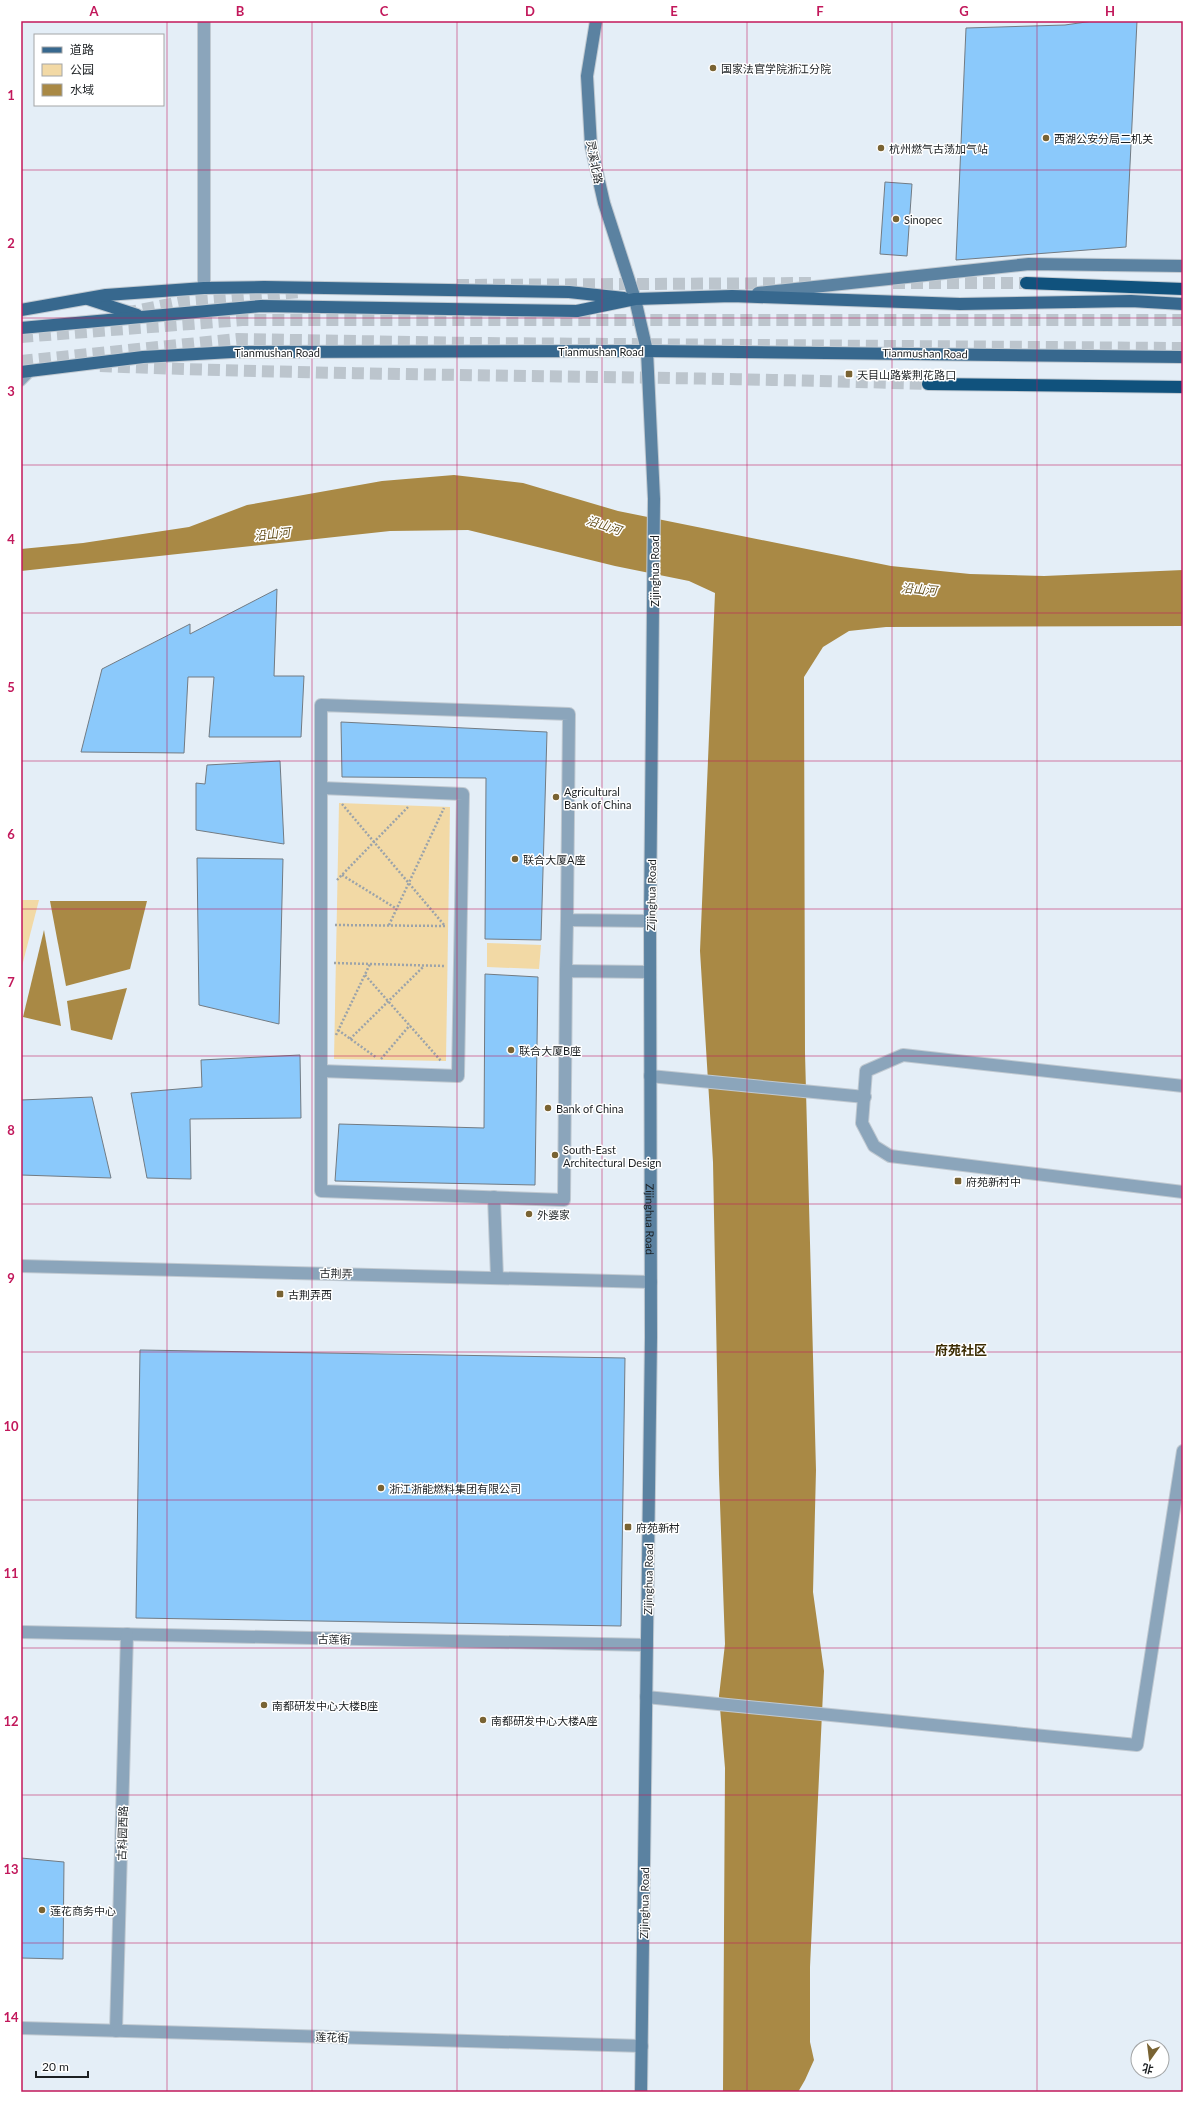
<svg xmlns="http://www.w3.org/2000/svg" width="1204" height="2113" font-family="Lato,'Noto Sans SC',sans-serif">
	<rect width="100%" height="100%" fill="#e4eef7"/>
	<!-- green -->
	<g fill="#f2d9a5">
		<polygon points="339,803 450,807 446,1061 334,1059"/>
		<polygon points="21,900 39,900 21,970"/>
		<polygon points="487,943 541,945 539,969 487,967"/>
	</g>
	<!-- water -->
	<g fill="#a98945">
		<polygon points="454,475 523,483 618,511 891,566 970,574 1044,576 1183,570 1183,626 886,627 849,631 823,647 804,677 805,1053 816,1470 813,1592 824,1671 810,1967 810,2042 814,2060 805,2080 798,2092 723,2092 725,1768 719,1696 725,1644 719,1475 713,1162 700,951 715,593 689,581 615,566 468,530 390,531 21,571 21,549 83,543 189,527 247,505 382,481"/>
		<polygon points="50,901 147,901 130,969 66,986"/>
		<polygon points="44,930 61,1026 23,1017"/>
		<polygon points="127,988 112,1040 71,1030 67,1001"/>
	</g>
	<!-- building -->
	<g fill="#8bc9fb" stroke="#727b83">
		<polygon points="1093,21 1137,21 1126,247 956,260 966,28 1065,25"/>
		<polygon points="885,182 912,184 907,256 880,254"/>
		<polygon points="277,589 274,676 304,676 301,737 209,737 214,677 188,677 184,753 81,752 102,669 190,624 190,634"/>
		<polygon points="341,722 547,732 541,940 485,939 486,778 342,777"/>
		<polygon points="280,761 284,844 196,830 196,783 205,784 207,765"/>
		<polygon points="197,858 283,859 279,1024 199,1005"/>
		<polygon points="485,974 538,977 535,1185 335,1181 339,1124 484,1128"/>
		<polygon points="300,1055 301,1118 190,1119 191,1179 147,1178 131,1093 202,1087 201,1060"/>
		<polygon points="92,1097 111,1178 21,1175 21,1100"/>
		<polygon points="140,1350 625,1358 621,1626 136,1618"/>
		<polygon points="21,1858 64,1862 63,1959 21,1958"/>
	</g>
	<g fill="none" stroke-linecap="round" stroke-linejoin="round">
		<!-- highway-tunnel -->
		<g stroke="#bcc5cd" stroke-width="12" stroke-dasharray="12 6" stroke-linecap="butt">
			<polyline points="893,283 1026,283"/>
			<polyline points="457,285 812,283"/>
			<polyline points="125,313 180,302 301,292"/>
			<polyline points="21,337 242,320 1183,320"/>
			<polyline points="21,361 237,339 472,343 1183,348"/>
			<path d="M100,366C376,377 652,375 928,384"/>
		</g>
		<!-- lane casing -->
		<g stroke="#c0c9d1" stroke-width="10">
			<polyline id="lane" points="21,382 32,371"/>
		</g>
		<!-- street casing -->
		<g stroke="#c0c9d1" stroke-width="14">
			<g id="street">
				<polyline points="204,21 204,288"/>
				<polyline points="566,971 567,920"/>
				<polyline points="650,972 566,971 564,1200 321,1191 321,705 569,714 567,920 650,921"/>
				<polyline points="321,1071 458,1076 463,794 321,788"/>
				<polyline points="650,1076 865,1097"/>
				<polyline points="1183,1086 903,1055 866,1071 862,1123 874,1146 890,1156 1183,1192"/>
				<polyline points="494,1197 497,1277"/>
				<polyline points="21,1266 651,1282"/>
				<polyline points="21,1632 647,1645"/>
				<polyline points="646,1697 1137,1745 1183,1451"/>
				<polyline points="21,2028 642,2046"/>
				<polyline points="116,2031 127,1634"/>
			</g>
		</g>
		<!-- secondary casing -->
		<g stroke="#c0c9d1" stroke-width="14">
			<g id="secondary">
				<path id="s1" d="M596,21L587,76L591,146L604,203L635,299L647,351L654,499L650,921L651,1337L641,2092"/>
				<polyline points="758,293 1029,264 1183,266"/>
			</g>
		</g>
		<!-- primary casing -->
		<g stroke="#c0c9d1" stroke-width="14">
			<g id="primary">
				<polyline points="88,299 137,315"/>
				<polyline points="21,310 106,295 204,288 264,287 569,292 624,298"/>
				<polyline points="21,328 261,306 577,311 635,299 732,296 960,304 1131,301 1183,304"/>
				<polyline points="21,372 143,357 232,352 647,351 1183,357"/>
			</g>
		</g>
		<!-- highway casing -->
		<g stroke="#c0c9d1" stroke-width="14">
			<g id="highway">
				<polyline points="1026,283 1183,289"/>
				<polyline points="928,384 1183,387"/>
			</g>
		</g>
		<!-- path -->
		<g stroke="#9ba3aa" stroke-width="2.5" stroke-dasharray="2 2" stroke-linecap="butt">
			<polyline points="342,804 445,926"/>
			<polyline points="342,875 397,909"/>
			<polyline points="337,880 408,807"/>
			<polyline points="335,925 446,926"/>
			<polyline points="389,925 444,808"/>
			<polyline points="334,963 445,966"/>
			<polyline points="365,975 441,1061"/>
			<polyline points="338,1030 377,1058"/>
			<polyline points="336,1035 370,964"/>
			<polyline points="350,1039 424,966"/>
			<polyline points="381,1059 410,1025"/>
		</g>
		<!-- lane -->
		<use href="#lane" stroke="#8ba5bb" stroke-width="8"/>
		<!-- street -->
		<use href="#street" stroke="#8ba5bb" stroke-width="12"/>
		<!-- secondary -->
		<use href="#secondary" stroke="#5b82a1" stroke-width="12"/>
		<!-- primary -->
		<use href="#primary" stroke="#37688e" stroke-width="12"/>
		<!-- highway -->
		<use href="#highway" stroke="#10527d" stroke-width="12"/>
	</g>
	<!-- grid -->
	<path fill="none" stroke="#c2185b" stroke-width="1" stroke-opacity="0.55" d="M167,21V2092M312,21V2092M457,21V2092M602,21V2092M747,21V2092M892,21V2092M1037,21V2092M21,170H1183M21,318H1183M21,465H1183M21,613H1183M21,761H1183M21,909H1183M21,1056H1183M21,1204H1183M21,1352H1183M21,1500H1183M21,1648H1183M21,1795H1183M21,1943H1183"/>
	<!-- markers -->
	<g fill="#796333" stroke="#fff" stroke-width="1.5">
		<circle cx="713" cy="68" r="4"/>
		<circle cx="1046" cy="138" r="4"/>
		<circle cx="881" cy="148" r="4"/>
		<circle cx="896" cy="219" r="4"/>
		<rect x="845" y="370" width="8" height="8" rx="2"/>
		<circle cx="556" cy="797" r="4"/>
		<circle cx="515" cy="859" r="4"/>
		<circle cx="511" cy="1050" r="4"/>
		<circle cx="548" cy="1108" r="4"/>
		<circle cx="555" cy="1155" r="4"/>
		<rect x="954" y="1177" width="8" height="8" rx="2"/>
		<circle cx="529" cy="1214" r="4"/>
		<rect x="276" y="1290" width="8" height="8" rx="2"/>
		<circle cx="381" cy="1488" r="4"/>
		<rect x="624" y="1523" width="8" height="8" rx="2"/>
		<circle cx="264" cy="1705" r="4"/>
		<circle cx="483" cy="1720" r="4"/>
		<circle cx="42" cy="1910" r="4"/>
	</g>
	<g text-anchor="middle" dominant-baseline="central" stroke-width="3" stroke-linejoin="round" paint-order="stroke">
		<!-- poi labels -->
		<g font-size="11" fill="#1c2023" stroke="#fff" text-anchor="start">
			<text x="721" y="68">国家法官学院浙江分院</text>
			<text x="1054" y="138">西湖公安分局二机关</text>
			<text x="889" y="148">杭州燃气古荡加气站</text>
			<text x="904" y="219">Sinopec</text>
			<text x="857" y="374">天目山路紫荆花路口</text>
			<text x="564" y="791">Agricultural<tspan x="564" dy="13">Bank of China</tspan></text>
			<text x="523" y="859">联合大厦A座</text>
			<text x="519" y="1050">联合大厦B座</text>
			<text x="556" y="1108">Bank of China</text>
			<text x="563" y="1149">South-East<tspan x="563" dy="13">Architectural Design</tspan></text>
			<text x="966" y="1181">府苑新村中</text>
			<text x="537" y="1214">外婆家</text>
			<text x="288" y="1294">古荆弄西</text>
			<text x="389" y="1488">浙江浙能燃料集团有限公司</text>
			<text x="636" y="1527">府苑新村</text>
			<text x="272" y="1705">南都研发中心大楼B座</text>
			<text x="491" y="1720">南都研发中心大楼A座</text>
			<text x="50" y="1910">莲花商务中心</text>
		</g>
		<!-- street labels -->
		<g font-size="11" fill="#1c2023" stroke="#fff">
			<text transform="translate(595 162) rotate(79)">灵溪北路</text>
			<text x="601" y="351">Tianmushan Road</text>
			<text x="277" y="352">Tianmushan Road</text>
			<text transform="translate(925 353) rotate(1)">Tianmushan Road</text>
			<text transform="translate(654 571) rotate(-90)">Zijinghua Road</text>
			<text transform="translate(651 895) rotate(-89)">Zijinghua Road</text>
			<text stroke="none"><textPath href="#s1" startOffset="1207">Zijinghua Road</textPath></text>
			<text transform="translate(336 1273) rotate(1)">古荆弄</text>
			<text transform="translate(648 1579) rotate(-89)">Zijinghua Road</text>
			<text transform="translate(334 1639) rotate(1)">古莲街</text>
			<text transform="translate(122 1833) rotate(-88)">古科园西路</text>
			<text transform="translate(644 1903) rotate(-89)">Zijinghua Road</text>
			<text transform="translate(332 2037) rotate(2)">莲花街</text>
		</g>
		<!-- water labels -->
		<g font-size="12" font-style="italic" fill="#644e19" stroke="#fff">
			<text transform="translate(604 525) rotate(18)">沿山河</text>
			<text transform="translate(272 534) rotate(-6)">沿山河</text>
			<text transform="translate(919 589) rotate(5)">沿山河</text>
		</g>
		<!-- quarter labels -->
		<g font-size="13" font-weight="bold" fill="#3a2a01" stroke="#fff">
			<text x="961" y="1350">府苑社区</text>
		</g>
	</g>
	<!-- border -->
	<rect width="1204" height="2113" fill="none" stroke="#ffffff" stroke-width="44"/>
	<!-- legend -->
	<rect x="34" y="34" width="130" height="72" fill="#ffffff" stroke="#a4a6a7"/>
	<rect x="42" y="47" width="20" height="6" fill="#37688e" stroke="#a4a6a7"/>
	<text x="70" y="54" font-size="12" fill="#1c2023">道路</text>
	<rect x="42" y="64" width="20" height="12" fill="#f2d9a5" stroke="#a4a6a7"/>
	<text x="70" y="74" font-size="12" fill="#1c2023">公园</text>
	<rect x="42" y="84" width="20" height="12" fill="#a98945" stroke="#a4a6a7"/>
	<text x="70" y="94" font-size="12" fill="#1c2023">水域</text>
	<!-- north arrow -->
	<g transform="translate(1150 2059) rotate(194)"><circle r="19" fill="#ffffff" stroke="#a4a6a7"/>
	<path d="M0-3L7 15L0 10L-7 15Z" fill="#796333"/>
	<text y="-6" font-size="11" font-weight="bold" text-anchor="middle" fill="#1c2023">北</text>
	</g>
	<!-- scale -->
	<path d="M36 2071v6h52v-6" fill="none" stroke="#1c2023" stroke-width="2"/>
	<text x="42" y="2071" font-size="12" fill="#1c2023" stroke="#ffffff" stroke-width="3" paint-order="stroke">20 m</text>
	<rect x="22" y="22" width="1160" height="2069" fill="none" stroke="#c2185b" stroke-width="1.5"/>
	<g font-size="13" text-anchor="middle" font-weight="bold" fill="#c2185b">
		<text x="94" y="16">A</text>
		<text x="240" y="16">B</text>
		<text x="384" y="16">C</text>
		<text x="530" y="16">D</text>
		<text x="674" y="16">E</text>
		<text x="820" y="16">F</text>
		<text x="964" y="16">G</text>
		<text x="1110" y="16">H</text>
		<text x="11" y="100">1</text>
		<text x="11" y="248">2</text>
		<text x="11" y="396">3</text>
		<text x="11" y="544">4</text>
		<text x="11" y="692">5</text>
		<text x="11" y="839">6</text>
		<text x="11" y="987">7</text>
		<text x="11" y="1135">8</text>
		<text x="11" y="1283">9</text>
		<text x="11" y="1431">10</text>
		<text x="11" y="1578">11</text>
		<text x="11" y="1726">12</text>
		<text x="11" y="1874">13</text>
		<text x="11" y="2022">14</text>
	</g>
</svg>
